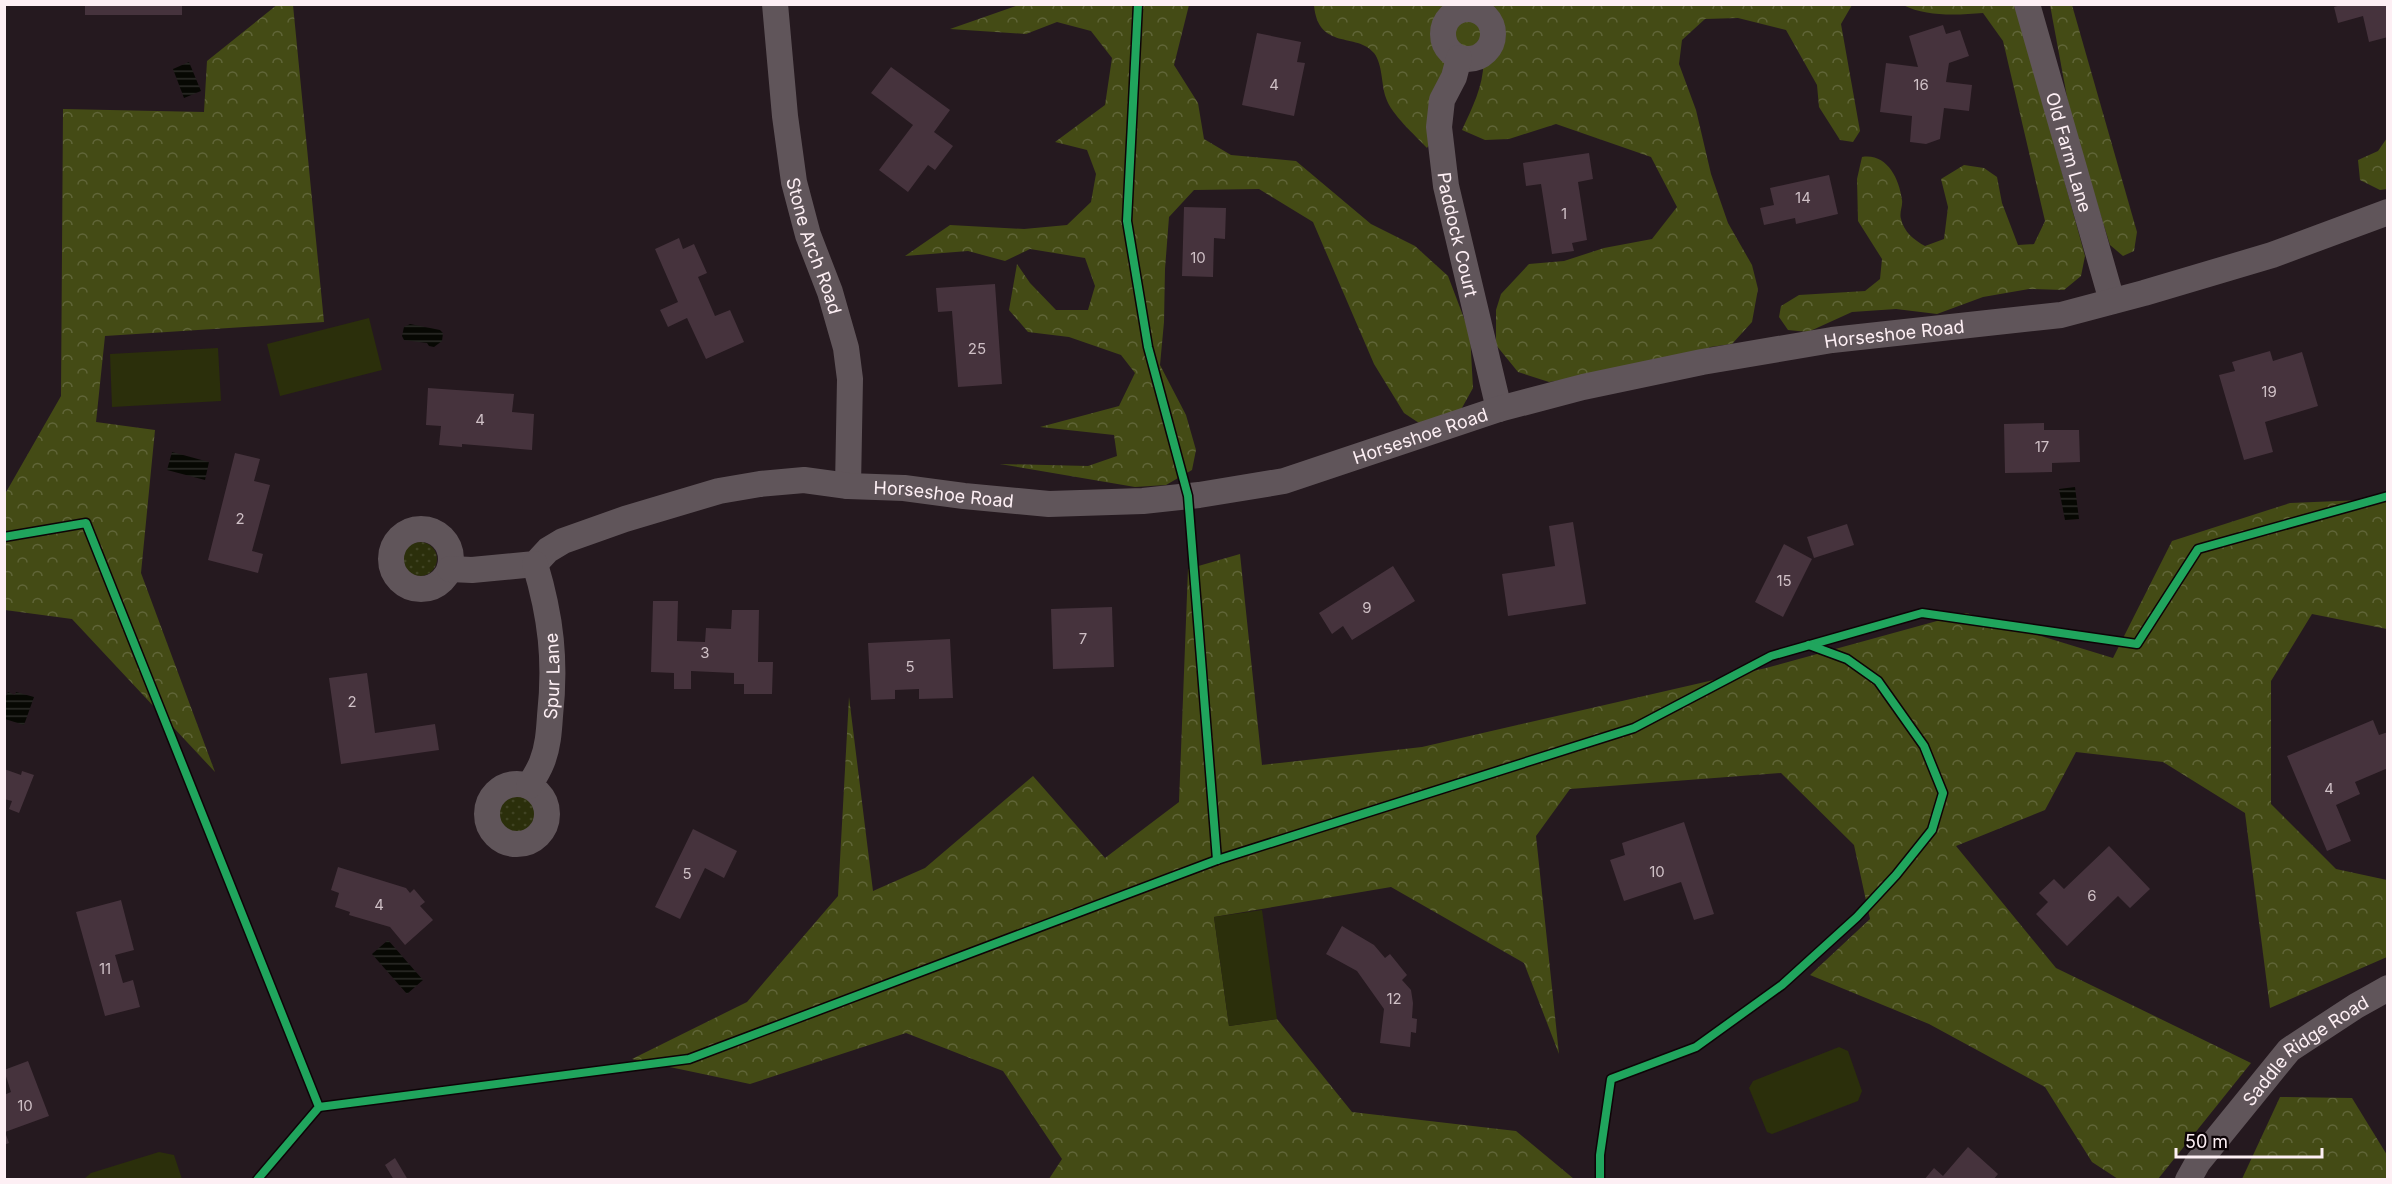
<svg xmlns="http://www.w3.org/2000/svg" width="2392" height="1184" font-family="Inter,sans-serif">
	<defs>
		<pattern id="grass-dots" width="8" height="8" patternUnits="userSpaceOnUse" patternTransform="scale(1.5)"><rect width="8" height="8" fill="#2b2f0b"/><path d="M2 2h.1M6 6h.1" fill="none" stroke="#404323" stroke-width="1.8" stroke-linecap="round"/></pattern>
		<pattern id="forest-crowns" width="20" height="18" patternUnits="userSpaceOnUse" patternTransform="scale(1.5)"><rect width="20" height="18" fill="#444b15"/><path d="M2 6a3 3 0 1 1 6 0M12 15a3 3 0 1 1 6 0" fill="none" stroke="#606538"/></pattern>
		<pattern id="water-rules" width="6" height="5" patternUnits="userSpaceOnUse" patternTransform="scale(1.5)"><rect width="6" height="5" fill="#070803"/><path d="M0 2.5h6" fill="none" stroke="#2c2c28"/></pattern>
	</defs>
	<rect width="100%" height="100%" fill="#25191f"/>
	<!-- grass -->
	<g fill="url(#grass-dots)">
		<circle cx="420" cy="559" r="17"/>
		<circle cx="517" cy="814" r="18"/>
	</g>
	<!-- forest -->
	<g fill="url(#forest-crowns)">
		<polygon points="278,4 293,5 324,322 105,336 96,422 155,430 141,573 215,772 72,619 5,610 5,494 61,396 63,109 204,112 207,61"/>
		<polygon points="1019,5 1189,5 1174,65 1198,103 1204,139 1231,155 1296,161 1371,224 1415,246 1448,276 1470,334 1473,388 1458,415 1422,425 1404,413 1374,364 1313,222 1259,189 1194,190 1169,217 1165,269 1164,322 1160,365 1186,415 1196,450 1192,470 1166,485 1135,487 1000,464 1088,466 1117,456 1114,435 1040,427 1119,406 1135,373 1121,355 1069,337 1028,332 1009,310 1017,264 1030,283 1056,310 1088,310 1095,286 1085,258 1030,249 1005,261 968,251 905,256 950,225 1024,229 1067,225 1091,202 1096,174 1087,150 1055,142 1105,105 1112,58 1091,31 1057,22 1026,34 950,29"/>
		<path d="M1314,5H1852L1841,24L1860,131L1853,142L1840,140L1819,107L1817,85L1786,30L1738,18L1705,19L1682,40L1679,64L1696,110L1711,174L1728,223L1752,265L1758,289L1752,322L1732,344L1710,347L1697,358L1549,382L1518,372L1496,345V310L1501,294L1529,264L1564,261L1604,248L1652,239L1677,207L1651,157L1556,124L1509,139L1485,140L1462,130C1473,106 1486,81 1483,54L1466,65L1446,118L1427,148C1415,135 1391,114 1386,98C1381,84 1383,65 1374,53C1357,32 1318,51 1314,5Z"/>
		<path d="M1903,5H2016L2085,256L2081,276L2064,290L2029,289L1983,297L1937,314L1896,309L1852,312L1808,332L1788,330L1779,317L1781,306L1799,295L1865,291L1880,279L1882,259L1858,221L1857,179L1862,157C1886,153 1899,177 1902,200C1903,206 1899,213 1901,219C1904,232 1914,240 1925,246L1944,239L1948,207L1941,179L1964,165L1984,168L1997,177L2002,203L2018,245L2034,244L2045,221L2003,41L1983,13C1957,15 1927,17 1903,5Z"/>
		<polygon points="2050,5 2072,5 2137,232 2134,251 2123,256 2110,245 2072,124"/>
		<polygon points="2387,138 2387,189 2380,190 2360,180 2358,160 2378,151"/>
		<polygon points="2387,499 2387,629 2312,614 2271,681 2271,804 2336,869 2387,880 2387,957 2270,1008 2245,813 2163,762 2076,752 2045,810 1956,846 2056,968 2251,1063 2158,1179 2118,1179 2092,1162 2045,1087 1929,1024 1810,975 1870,919 1854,845 1781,773 1570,789 1536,836 1559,1054 1524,963 1391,887 1214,917 1229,1026 1277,1019 1352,1112 1516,1131 1574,1179 1049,1179 1062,1159 1003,1071 906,1033 750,1084 632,1059 747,1002 838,896 849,697 873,891 925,868 1033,776 1105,858 1179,802 1188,569 1240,554 1262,765 1422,747 1766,668 1966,613 2113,658 2172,541 2290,503"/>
		<polygon points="2280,1097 2352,1098 2387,1155 2387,1179 2242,1179"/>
	</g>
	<!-- green -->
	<g fill="#2b2f0b">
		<polygon points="369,318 382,370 280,396 267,344"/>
		<polygon points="218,348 221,401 112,407 110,354"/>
		<polygon points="1262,910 1277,1019 1229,1026 1214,917"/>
		<polygon points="1839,1047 1848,1051 1862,1091 1858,1101 1772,1134 1767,1132 1749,1088 1753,1081"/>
		<polygon points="159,1152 174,1155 182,1179 84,1179 91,1173"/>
	</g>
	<!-- water -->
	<g fill="url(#water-rules)">
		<polygon points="189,62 201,91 184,98 173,69"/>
		<polygon points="410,324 440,330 443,333 442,341 434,347 429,346 427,343 404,340 402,336 404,327"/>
		<polygon points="172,452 209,462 205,480 167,470"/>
		<polygon points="2075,487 2079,519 2065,520 2059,489"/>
		<polygon points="8,692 15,695 16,692 34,697 24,725 5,719 5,698"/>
		<polygon points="388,940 423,980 407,994 372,954"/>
	</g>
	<!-- building -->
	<g fill="#46333d">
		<rect x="85" y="4" width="97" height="11"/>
		<polygon points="2344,4 2388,4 2388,37 2369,42 2363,16 2338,23 2334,7"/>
		<polygon points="1943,25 1946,34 1960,30 1969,56 1949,63 1946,82 1972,85 1969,111 1944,108 1940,139 1926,144 1910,142 1912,116 1880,112 1886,63 1918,67 1909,36"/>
		<polygon points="1257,33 1301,42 1297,62 1305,63 1294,116 1242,105"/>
		<polygon points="891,67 950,110 934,132 953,146 935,170 928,165 908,192 879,170 913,125 871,93"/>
		<polygon points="1589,153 1593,179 1578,182 1587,240 1572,243 1574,251 1552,254 1541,184 1526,186 1523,163"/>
		<polygon points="1829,175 1838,214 1796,224 1795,218 1764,225 1760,208 1774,205 1770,188"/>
		<polygon points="1184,207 1226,208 1225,239 1214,238 1213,277 1182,276"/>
		<polygon points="679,238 683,249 694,244 707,273 698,277 715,316 730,310 744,342 706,359 687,318 668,327 660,310 678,302 655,249"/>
		<polygon points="995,284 1002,384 958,387 952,311 938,312 936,288"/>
		<polygon points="2270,351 2273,361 2302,352 2318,406 2265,422 2273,452 2244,460 2219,375 2235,371 2232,362"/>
		<polygon points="428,388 514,394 512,412 534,414 532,450 462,444 462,447 439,445 441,426 426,425"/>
		<polygon points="2044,423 2044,430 2079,430 2080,462 2052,463 2052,472 2005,473 2004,424"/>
		<polygon points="235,453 260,459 254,481 270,485 252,551 263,554 258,573 208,560"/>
		<polygon points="1573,522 1586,604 1508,616 1502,574 1555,566 1549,526"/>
		<polygon points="1847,524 1854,545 1814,558 1807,537"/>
		<polygon points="1784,544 1812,559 1783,617 1755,602"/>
		<polygon points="1393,566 1415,601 1352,640 1343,626 1332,634 1319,613"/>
		<polygon points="653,601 678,601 677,641 705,642 706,628 731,629 732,610 759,610 758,662 773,662 772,694 744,694 744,684 734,684 734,673 691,671 691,689 674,689 674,673 651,672"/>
		<polygon points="1112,607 1114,667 1053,669 1051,609"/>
		<polygon points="950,639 953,698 919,699 919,689 895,690 895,699 871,700 868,643"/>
		<polygon points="367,673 375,733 435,724 439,750 341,764 329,678"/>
		<polygon points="2373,720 2379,735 2388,732 2388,768 2355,782 2360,794 2336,805 2351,841 2327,851 2287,756"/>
		<polygon points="4,769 21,775 22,771 34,775 19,813 9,809 12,801 4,799"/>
		<polygon points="1684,822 1714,914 1694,920 1681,882 1624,901 1610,860 1625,855 1622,843"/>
		<polygon points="693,829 737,851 724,878 705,868 680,919 655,907"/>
		<polygon points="2109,846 2150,889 2130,908 2118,896 2067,946 2036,914 2048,902 2039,893 2054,879 2064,889"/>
		<polygon points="338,867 406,888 410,893 414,889 425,902 420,906 433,920 405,945 390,927 349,915 350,912 335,907 339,893 331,890"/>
		<polygon points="121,900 134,950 115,955 123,983 133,980 140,1007 105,1016 76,912"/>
		<polygon points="1342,926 1374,945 1385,958 1390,954 1407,975 1402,980 1411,990 1413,1003 1412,1018 1417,1019 1416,1033 1411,1032 1410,1047 1380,1043 1384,1009 1357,971 1326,954"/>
		<polygon points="28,1061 49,1116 5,1132 9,1143 4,1145 4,1095 11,1092 4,1070"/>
		<polygon points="1968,1147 1998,1174 1993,1180 1924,1180 1934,1168 1943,1176"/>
		<polygon points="395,1158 408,1180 394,1180 385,1165"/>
	</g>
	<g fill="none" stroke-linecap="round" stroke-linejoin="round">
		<!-- minor -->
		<g stroke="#60555a" stroke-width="26">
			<path id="s1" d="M775,4L785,116L794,182L808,235L830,292L846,348L850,379L848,486"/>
			<path id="s2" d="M2027,4L2112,301"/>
			<circle cx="1468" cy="34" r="25"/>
			<path id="s3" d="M1459,58L1454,77L1442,100L1439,127L1446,186L1499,409"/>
			<circle cx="421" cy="559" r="30"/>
			<path id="s4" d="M450,569L472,570L535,564L548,550L563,541L625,519L719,491L760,484L804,480L848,486L904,488L964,496L1049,504L1143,501L1199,495L1284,481L1499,409L1583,387L1702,362L1832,340L2061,315L2144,293L2272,255L2388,212"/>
			<circle cx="517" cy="814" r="30"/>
			<path id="s5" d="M529,786C534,778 539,770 542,762C548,747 549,731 550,716C556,661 551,617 535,564"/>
			<path id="s6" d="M2188,1180L2198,1162L2289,1050L2356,1006L2388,988"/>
		</g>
		<!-- cycleway casing -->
		<g stroke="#0d0407" stroke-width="11">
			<g id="cycleway">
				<polyline points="1138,4 1127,221 1148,347 1188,496 1217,860"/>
				<polyline points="4,537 86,523 319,1107 257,1180"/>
				<polyline points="319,1107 689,1059 1217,860 1634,728 1771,656 1922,613 2137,644 2198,549 2388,496"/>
				<polyline points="1600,1180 1600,1155 1611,1079 1696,1047 1782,985 1857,917 1896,875 1932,830 1943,793 1924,746 1878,681 1847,659 1809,645"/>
			</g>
		</g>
		<!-- cycleway -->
		<use href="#cycleway" stroke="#20a55d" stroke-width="8"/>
	</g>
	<g text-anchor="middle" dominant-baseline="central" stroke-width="6" stroke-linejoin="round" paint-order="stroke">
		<!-- number labels -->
		<g font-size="15" fill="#cfc0c6">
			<text x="1274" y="84">4</text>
			<text x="1921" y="84">16</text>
			<text x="1803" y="197">14</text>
			<text x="1564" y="213">1</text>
			<text x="1198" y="257">10</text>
			<text x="977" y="348">25</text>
			<text x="2269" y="391">19</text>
			<text x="480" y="419">4</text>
			<text x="2042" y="446">17</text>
			<text x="240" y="518">2</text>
			<text x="1784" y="580">15</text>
			<text x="1367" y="607">9</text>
			<text x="1083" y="638">7</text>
			<text x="705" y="652">3</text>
			<text x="910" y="666">5</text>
			<text x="352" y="701">2</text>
			<text x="2329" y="788">4</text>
			<text x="1657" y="871">10</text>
			<text x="687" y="873">5</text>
			<text x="2092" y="895">6</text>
			<text x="379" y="904">4</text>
			<text x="105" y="968">11</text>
			<text x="1394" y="998">12</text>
			<text x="25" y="1105">10</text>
		</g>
		<!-- street labels -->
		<g font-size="18" fill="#fdeff4" stroke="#0d0407">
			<text stroke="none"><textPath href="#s2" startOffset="154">Old Farm Lane</textPath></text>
			<text stroke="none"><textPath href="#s3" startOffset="182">Paddock Court</textPath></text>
			<text stroke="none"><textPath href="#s1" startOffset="246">Stone Arch Road</textPath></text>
			<text stroke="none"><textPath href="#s4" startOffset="1484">Horseshoe Road</textPath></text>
			<text stroke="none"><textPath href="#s4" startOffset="998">Horseshoe Road</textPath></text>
			<text stroke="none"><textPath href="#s4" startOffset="512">Horseshoe Road</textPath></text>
			<text stroke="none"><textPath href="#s5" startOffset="114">Spur Lane</textPath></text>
			<text stroke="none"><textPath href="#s6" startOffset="177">Saddle Ridge Road</textPath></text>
		</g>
	</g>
	<!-- border -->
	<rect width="2392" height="1184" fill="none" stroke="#fdeff4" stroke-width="12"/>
	<!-- scale -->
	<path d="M2176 1148v9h146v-9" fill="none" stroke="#fdeff4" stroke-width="3"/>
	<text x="2185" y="1148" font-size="18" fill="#fdeff4" stroke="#0d0407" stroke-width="4.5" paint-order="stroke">50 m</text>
</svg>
